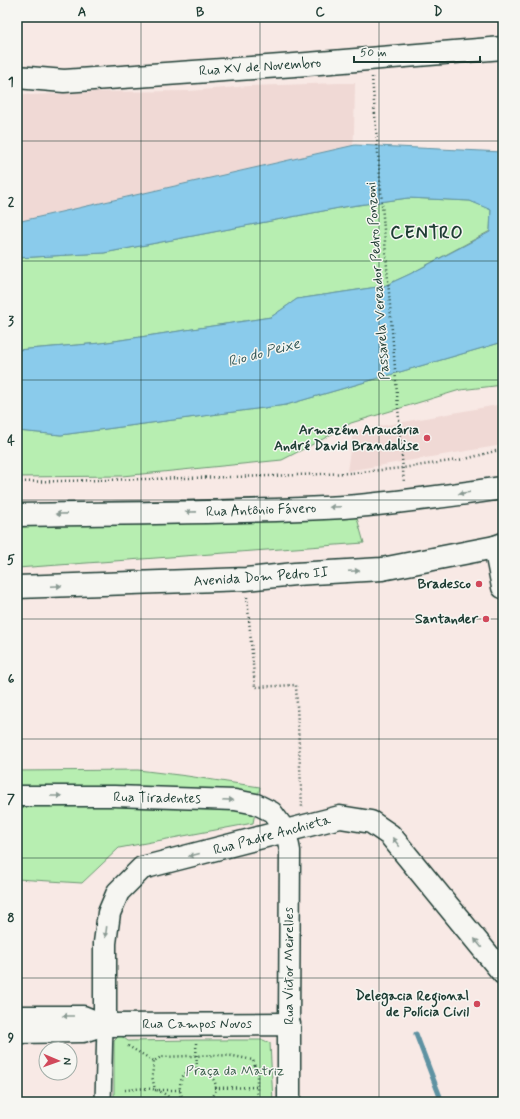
<svg xmlns="http://www.w3.org/2000/svg" width="520" height="1119" font-family="Mynerve,sans-serif">
	<rect width="100%" height="100%" fill="#f8e9e5"/>
	<filter id="ink" filterUnits="userSpaceOnUse"><feTurbulence type="fractalNoise" baseFrequency=".025" numOctaves="2"/><feDisplacementMap in="SourceGraphic" scale="8" xChannelSelector="R" yChannelSelector="G"/><feConvolveMatrix kernelMatrix="1 2 1 2 8 2 1 2 1" color-interpolation-filters="sRGB"/></filter>
	<g filter="url(#ink)">
		<!-- built -->
		<g fill="#f0d9d5">
			<polygon points="340,83 355,83 354,134 352,157 17,238 17,93 31,95 95,92 189,91 249,86"/>
			<polygon points="503,404 503,445 347,471 353,431"/>
		</g>
		<!-- green -->
		<g fill="#b7eeb1" stroke="#6b9672">
			<polygon points="408,198 470,201 491,209 490,231 410,274 384,286 297,299 271,317 101,343 17,350 17,258 104,253 344,207"/>
			<polygon points="503,342 503,385 460,390 351,423 323,439 282,460 122,476 17,477 17,431 61,435 286,405"/>
			<polygon points="355,511 364,543 17,568 17,527"/>
			<polygon points="138,770 187,776 260,787 253,823 119,848 82,883 17,879 17,771"/>
			<polygon points="120,1035 128,1041 196,1040 263,1040 270,1043 273,1102 114,1102 114,1041"/>
		</g>
		<!-- water -->
		<polygon fill="#8acbeb" stroke="#5f92a2" points="355,145 503,152 503,342 286,405 61,435 17,431 17,350 101,343 271,317 297,299 384,286 410,274 490,232 491,210 470,201 408,198 344,207 104,253 17,258 17,222"/>
		<g fill="none" stroke-linecap="round" stroke-linejoin="round">
			<!-- stream -->
			<polyline stroke="#5f92a2" stroke-width="5" points="416,1034 442,1102"/>
			<!-- pedestrian casing -->
			<g stroke="#1f3d34" stroke-width="18">
				<polyline id="pedestrian" points="103,1102 105,1025"/>
			</g>
			<!-- minor casing -->
			<g stroke="#1f3d34" stroke-width="23">
				<g id="minor">
					<polyline points="17,796 114,796 235,800 256,804 272,812 286,831 290,851 289,1024"/>
					<polyline points="17,1016 83,1016 105,1025"/>
					<polyline points="17,1033 83,1032 105,1025"/>
				</g>
			</g>
			<!-- secondary casing -->
			<g stroke="#1f3d34" stroke-width="25">
				<g id="secondary">
					<path d="M17,515C126,513 235,513 344,507C397,503 450,495 503,488"/>
					<polyline points="17,587 246,579 295,574 382,569 495,547"/>
					<polyline points="289,1102 289,1024 105,1025 105,943 109,913 118,892 142,868 340,817 371,822 390,835 503,973"/>
				</g>
			</g>
			<!-- primary casing -->
			<g stroke="#1f3d34" stroke-width="25">
				<g id="primary">
					<polyline points="17,77 64,81 93,79 295,65 503,48"/>
					<polyline points="503,544 495,547 503,587"/>
				</g>
			</g>
			<!-- path -->
			<g stroke="#1f3d34" stroke-width="2.5" stroke-dasharray="1 3" stroke-linecap="butt">
				<polyline points="372,77 404,483"/>
				<polyline points="17,482 271,476 350,473 402,468 465,459 503,449"/>
				<polyline points="247,597 255,687 296,685 302,807"/>
				<polyline points="196,1043 197,1070"/>
				<polyline points="128,1046 154,1061"/>
				<polyline points="215,1088 257,1087"/>
				<path d="M125,1090C137,1089 152,1086 163,1093C167,1095 170,1099 173,1102"/>
				<polyline points="180,1090 155,1090 152,1076 154,1061 161,1057 217,1055 233,1056 253,1060 257,1073 257,1102"/>
				<polyline points="169,1102 171,1100 181,1096"/>
				<polyline points="179,1102 181,1096"/>
				<path d="M187,1102C182,1098 179,1092 180,1085C184,1053 235,1078 208,1102"/>
			</g>
			<!-- pedestrian -->
			<use href="#pedestrian" stroke="#f6f6f2" stroke-width="15"/>
			<!-- minor -->
			<use href="#minor" stroke="#f6f6f2" stroke-width="20"/>
			<!-- secondary -->
			<use href="#secondary" stroke="#f6f6f2" stroke-width="22"/>
			<!-- primary -->
			<use href="#primary" stroke="#f6f6f2" stroke-width="22"/>
		</g>
		<!-- one-way arrows -->
		<defs><path id="oneway-solid" d="M-6-.8H1V-3.2L6.5 0L1 3.2V.8H-6Z"/></defs>
		<g fill="#8a9a93">
			<use href="#oneway-solid" transform="translate(464 493) rotate(172)"/>
			<use href="#oneway-solid" transform="translate(335 507) rotate(177)"/>
			<use href="#oneway-solid" transform="translate(191 512) rotate(179)"/>
			<use href="#oneway-solid" transform="translate(61 514) rotate(179)"/>
			<use href="#oneway-solid" transform="translate(354 571) rotate(-3)"/>
			<use href="#oneway-solid" transform="translate(56 586) rotate(-2)"/>
			<use href="#oneway-solid" transform="translate(56 796)"/>
			<use href="#oneway-solid" transform="translate(228 800) rotate(2)"/>
			<use href="#oneway-solid" transform="translate(396 842) rotate(-129)"/>
			<use href="#oneway-solid" transform="translate(194 855) rotate(165)"/>
			<use href="#oneway-solid" transform="translate(106 932) rotate(97)"/>
			<use href="#oneway-solid" transform="translate(478 943) rotate(-129)"/>
			<use href="#oneway-solid" transform="translate(68 1016) rotate(180)"/>
		</g>
	</g>
	<!-- grid -->
	<path fill="none" stroke="#1f3d34" stroke-width="1" stroke-opacity="0.55" d="M141,17V1102M260,17V1102M379,17V1102M17,141H503M17,261H503M17,380H503M17,500H503M17,619H503M17,739H503M17,858H503M17,978H503"/>
	<!-- markers -->
	<g fill="#d1495b" stroke="#f6f6f2" stroke-width="1.5">
		<circle cx="427" cy="438" r="4"/>
		<circle cx="479" cy="584" r="4"/>
		<circle cx="486" cy="619" r="4"/>
		<circle cx="477" cy="1004" r="4"/>
	</g>
	<g text-anchor="middle" dominant-baseline="central" stroke-width="3" stroke-linejoin="round" paint-order="stroke">
		<!-- street labels -->
		<g font-size="14" fill="#1f3d34" stroke="#f6f6f2">
			<text transform="translate(260 67) rotate(-4)">Rua XV de Novembro</text>
			<text transform="translate(378 281) rotate(-94)">Passarela Vereador Pedro Ponzoni</text>
			<text transform="translate(261 510) rotate(-2)">Rua Antônio Fávero</text>
			<text transform="translate(261 577) rotate(-4)">Avenida Dom Pedro II</text>
			<text transform="translate(157 798) rotate(1)">Rua Tiradentes</text>
			<text transform="translate(272 835) rotate(-15)">Rua Padre Anchieta</text>
			<text transform="translate(289 966) rotate(-90)">Rua Victor Meirelles</text>
			<text x="197" y="1024">Rua Campos Novos</text>
		</g>
		<!-- poi labels -->
		<g font-size="14" font-weight="bold" fill="#1f3d34" stroke="#f6f6f2" text-anchor="end">
			<text x="419" y="430">Armazém Araucária<tspan x="419" dy="16">André David Brandalise</tspan></text>
			<text x="471" y="584">Bradesco</text>
			<text x="478" y="619">Santander</text>
			<text x="469" y="996">Delegacia Regional<tspan x="469" dy="16">de Polícia Civil</tspan></text>
		</g>
		<!-- park labels -->
		<g font-size="14" fill="#3d604d" stroke="#f6f6f2">
			<text x="235" y="1071">Praça da Matriz</text>
		</g>
		<!-- water labels -->
		<g font-size="15" font-style="italic" fill="#345959" stroke="#f6f6f2">
			<text transform="translate(264 353) rotate(-15)">Rio do Peixe</text>
		</g>
		<!-- district labels -->
		<g font-size="18" font-weight="bold" letter-spacing="1" fill="#1f3d34" stroke="#f6f6f2">
			<text x="427" y="233">CENTRO</text>
		</g>
	</g>
	<!-- margin -->
	<rect width="520" height="1119" fill="none" stroke="#f6f6f2" stroke-width="44"/>
	<!-- north arrow -->
	<g transform="translate(58 1061) rotate(92)"><circle r="19" fill="#f6f6f2" stroke="#a0aca6"/>
	<path d="M0-3L7 15L0 10L-7 15Z" fill="#d1495b"/>
	<text y="-6" font-size="11" font-weight="bold" text-anchor="middle" fill="#1f3d34">N</text>
	</g>
	<!-- scale -->
	<path d="M354 56v6h126v-6" fill="none" stroke="#1f3d34" stroke-width="2"/>
	<text x="360" y="56" font-size="12" fill="#1f3d34" stroke="#f6f6f2" stroke-width="3" paint-order="stroke">50 m</text>
	<rect x="22" y="22" width="476" height="1075" fill="none" stroke="#1f3d34" stroke-width="1.5"/>
	<g font-size="13" text-anchor="middle" font-weight="bold" fill="#1f3d34">
		<text x="82" y="16">A</text>
		<text x="200" y="16">B</text>
		<text x="320" y="16">C</text>
		<text x="438" y="16">D</text>
		<text x="11" y="86">1</text>
		<text x="11" y="206">2</text>
		<text x="11" y="325">3</text>
		<text x="11" y="445">4</text>
		<text x="11" y="564">5</text>
		<text x="11" y="683">6</text>
		<text x="11" y="803">7</text>
		<text x="11" y="922">8</text>
		<text x="11" y="1042">9</text>
	</g>
</svg>
